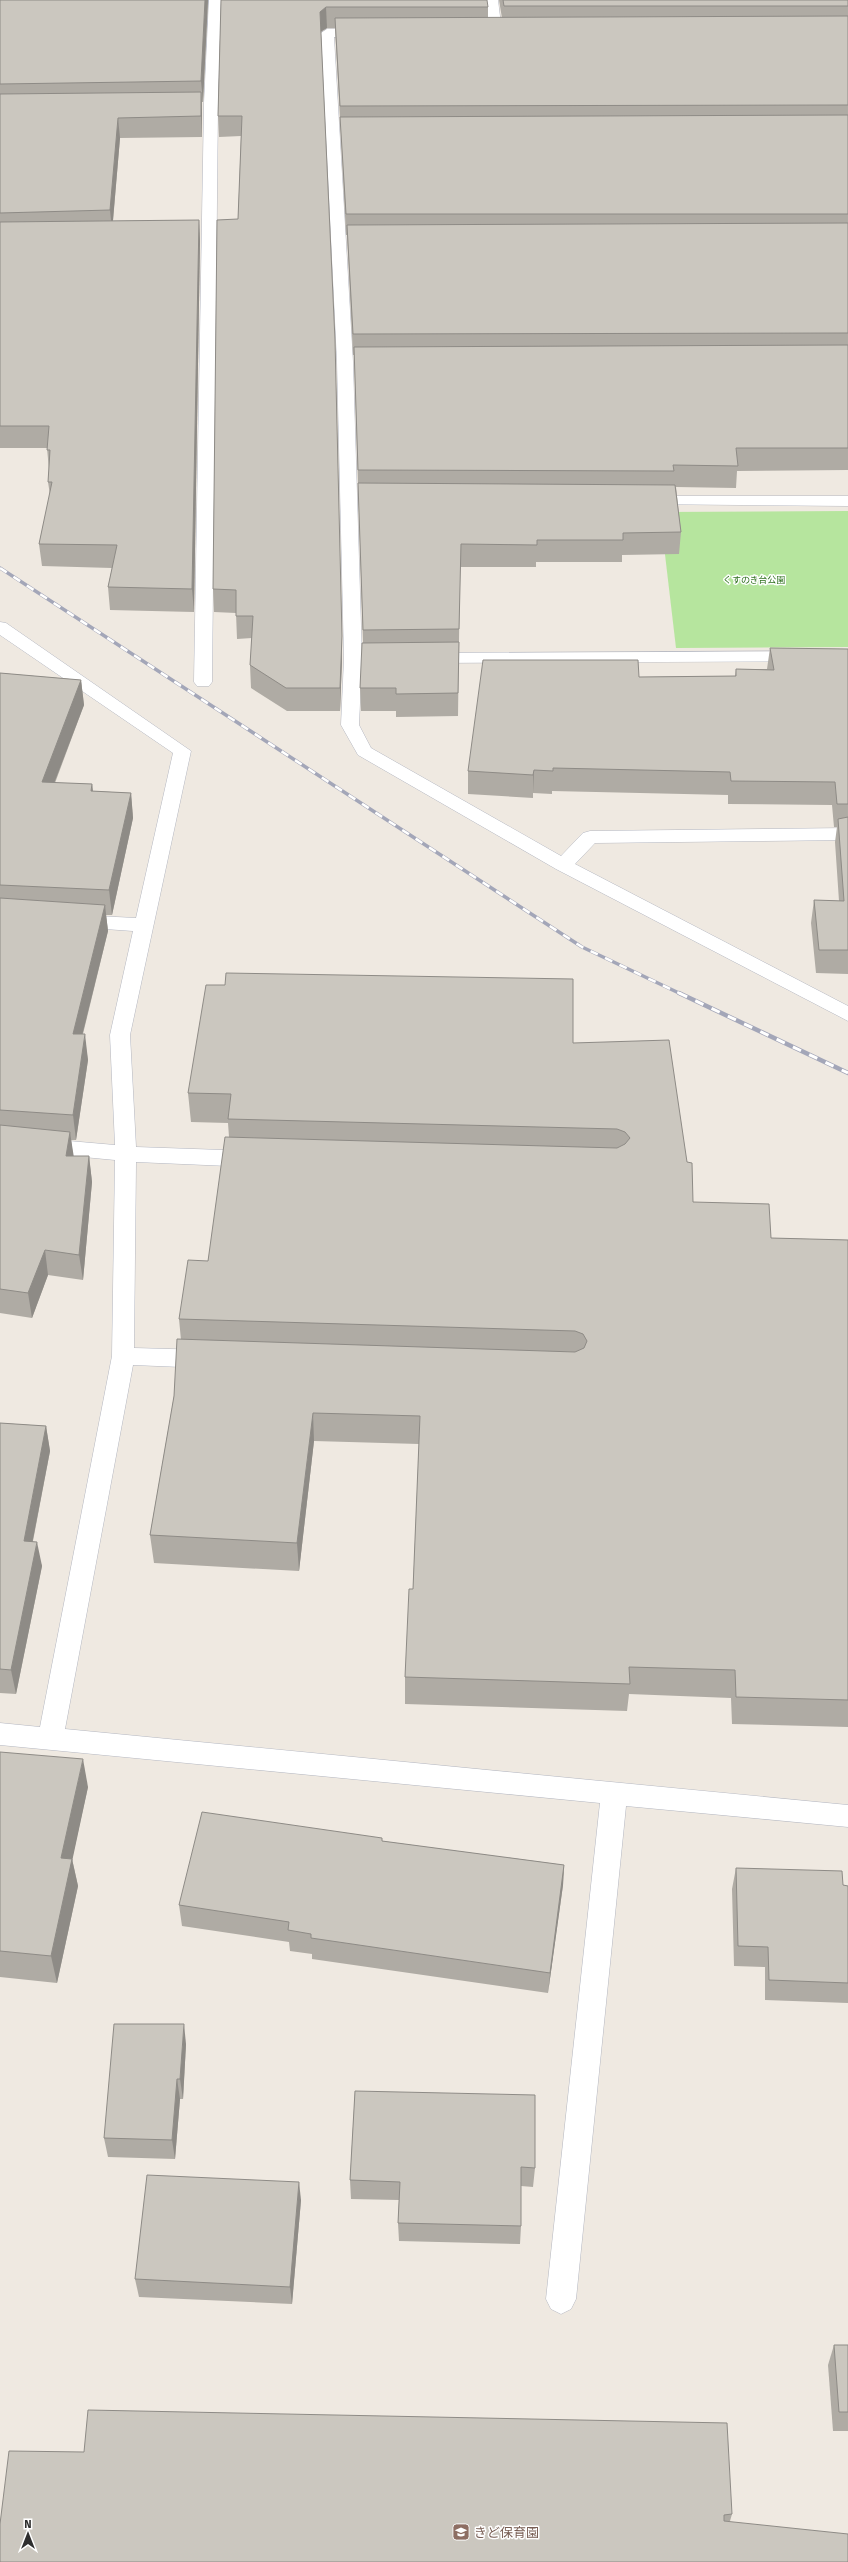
<svg xmlns="http://www.w3.org/2000/svg" width="848" height="2562" font-family="'Fira Sans','Noto Sans JP',sans-serif">
	<rect width="100%" height="100%" fill="#efe9e1"/>
	<!-- green -->
	<polygon fill="#b6e59e" points="848,511 848,647 676,648 660,512"/>
	<g fill="none" stroke-linecap="round" stroke-linejoin="round">
		<!-- minor casing -->
		<g stroke="#b4b7c1" stroke-width="1">
			<g id="minor">
				<polygon points="209,0 221,0 218,103 212,682 209,686 197,686 194,682 204,103"/>
				<polygon points="486,0 498,0 502,33 501,36 496,37 490,33"/>
				<polygon points="327,29 365,29 371,33 365,37 334,37 353,362 362,659 359,725 371,748 561,856 583,833 590,831 848,828 848,840 595,843 575,864 848,1006 848,1021 556,869 358,755 341,725 344,659 337,362 321,33"/>
				<polygon points="646,496 848,496 848,506 640,504 638,501"/>
				<polygon points="0,622 6,623 191,751 130,1035 136,1147 252,1151 259,1154 263,1159 259,1164 252,1167 136,1162 134,1348 206,1350 214,1353 217,1359 214,1365 206,1368 133,1365 65,1729 848,1805 848,1827 626,1806 576,2299 571,2309 561,2314 551,2309 546,2299 600,1803 0,1745 0,1723 40,1727 112,1356 115,1160 0,1149 0,1135 115,1145 110,1035 133,931 77,927 70,925 67,921 70,917 77,915 136,918 173,753 0,635"/>
				<polygon points="848,651 848,661 430,663 424,662 421,658 424,654 430,653"/>
			</g>
		</g>
		<!-- minor -->
		<use href="#minor" fill="#fff" fill-rule="evenodd"/>
		<!-- rail-far1 casing -->
		<g stroke="#a3a6b8" stroke-width="3.5">
			<polyline id="rail-far1" points="0,568 582,947 681,994"/>
		</g>
		<!-- rail casing -->
		<g stroke="#a3a6b8" stroke-width="4.5">
			<polyline id="rail" points="679,993 848,1073"/>
		</g>
		<!-- rail-far1 -->
		<use href="#rail-far1" stroke="#fff" stroke-width="2.5" stroke-dasharray="8" stroke-linecap="butt"/>
		<!-- rail -->
		<use href="#rail" stroke="#fff" stroke-width="3" stroke-dasharray="9" stroke-linecap="butt"/>
	</g>
	<!-- wall -->
	<g fill="#afaba4">
		<polygon points="0,0 208,0 203,102 202,102 202,137 120,138 113,221 199,220 200,241 194,612 110,610 108,587 112,568 42,566 39,544 50,495 48,482 49,470 47,448 0,448"/>
		<polygon points="221,0 488,7 488,18 502,18 499,0 848,0 848,470 737,471 736,488 676,487 681,532 679,554 622,555 622,562 536,562 536,567 460,567 458,716 396,717 396,711 361,711 360,688 363,643 354,355 353,355 347,235 346,235 341,137 335,28 327,28 321,32 342,659 340,711 287,711 251,688 250,665 252,638 237,639 236,613 214,612 213,589 238,219 241,136 219,137 218,116"/>
		<polygon points="770,648 848,649 848,974 816,973 811,923 814,900 839,901 835,842 837,827 834,827 832,805 728,804 728,795 552,791 552,794 533,793 533,798 468,794 468,771 639,677 735,676 736,669 767,669"/>
		<polygon points="0,673 81,680 84,705 55,783 92,784 93,791 131,793 133,818 112,915 106,915 108,931 83,1034 88,1060 76,1140 71,1140 73,1156 89,1156 92,1182 83,1280 48,1275 32,1318 0,1313"/>
		<polygon points="573,1043 693,1202 771,1238 848,1240 848,1727 732,1724 731,1698 629,1694 627,1711 405,1704 405,1677 413,1589 419,1444 314,1441 299,1571 154,1563 150,1535 174,1396 181,1340 179,1319 208,1261 229,1137 228,1123 191,1122 188,1093"/>
		<polygon points="0,1423 46,1426 50,1451 33,1541 42,1566 16,1694 0,1693"/>
		<polygon points="0,1752 88,1787 72,1859 78,1886 57,1983 0,1977"/>
		<polygon points="382,1841 564,1865 563,1885 548,1993 312,1959 312,1954 290,1951 289,1942 182,1926 179,1905"/>
		<polygon points="736,1868 843,1885 848,1886 848,2003 765,2000 765,1967 734,1966 732,1889"/>
		<polygon points="186,2044 183,2099 180,2099 175,2159 108,2157 104,2138"/>
		<polygon points="355,2091 535,2168 533,2187 521,2186 521,2226 520,2244 399,2241 398,2223 399,2200 351,2199 350,2180"/>
		<polygon points="301,2200 292,2304 139,2297 135,2279"/>
		<polygon points="834,2345 848,2345 848,2431 833,2431 828,2365"/>
		<polygon points="732,2514 730,2521 0,2562"/>
	</g>
	<!-- shaded-wall -->
	<g fill="#8e8b86">
		<polygon points="205,0 208,0 203,102 201,81"/>
		<polygon points="326,7 327,28 320,32 320,12"/>
		<polygon points="201,92 202,113 202,137 201,116"/>
		<polygon points="118,118 120,138 112,231 110,210"/>
		<polygon points="199,220 200,241 194,612 192,589"/>
		<polygon points="335,340 342,659 340,711 340,688"/>
		<polygon points="81,680 84,705 45,807 42,782"/>
		<polygon points="534,770 533,793 533,798 533,775"/>
		<polygon points="92,784 95,810 91,791"/>
		<polygon points="131,793 133,818 112,915 109,890"/>
		<polygon points="105,905 108,931 76,1060 73,1034"/>
		<polygon points="85,1034 88,1060 76,1140 73,1115"/>
		<polygon points="70,1132 74,1158 66,1156"/>
		<polygon points="89,1156 92,1182 83,1280 79,1255"/>
		<polygon points="45,1250 48,1275 32,1318 28,1293"/>
		<polygon points="313,1413 314,1441 299,1571 297,1543"/>
		<polygon points="46,1426 50,1451 28,1565 24,1541"/>
		<polygon points="37,1542 42,1566 16,1694 11,1670"/>
		<polygon points="83,1759 88,1787 67,1885 61,1858"/>
		<polygon points="72,1859 78,1886 57,1983 51,1956"/>
		<polygon points="564,1865 563,1885 548,1993 550,1973"/>
		<polygon points="184,2024 186,2044 183,2099 180,2079"/>
		<polygon points="177,2079 180,2099 175,2159 172,2140"/>
		<polygon points="299,2182 301,2200 292,2304 290,2287"/>
	</g>
	<!-- building -->
	<g fill="#cbc7bf" stroke="#8e8b86">
		<polygon points="0,0 205,0 201,81 0,84"/>
		<polygon points="221,0 487,0 488,7 326,7 320,12 335,340 342,636 340,688 286,688 250,665 253,616 236,616 236,590 213,589 217,220 238,219 242,116 218,116"/>
		<polygon points="503,0 848,0 848,6 504,6"/>
		<polygon points="848,16 848,105 340,106 335,18"/>
		<polygon points="201,92 201,116 118,118 110,210 0,213 0,94"/>
		<polygon points="848,115 848,214 346,214 340,117"/>
		<polygon points="199,220 192,589 108,587 117,545 39,544 52,482 48,482 50,450 47,450 49,426 0,426 0,222"/>
		<polygon points="848,223 848,333 353,334 347,225"/>
		<polygon points="848,345 848,448 736,448 738,466 673,465 674,471 358,470 354,347"/>
		<polygon points="358,483 675,485 681,532 623,533 623,540 537,540 537,545 461,544 459,629 363,630"/>
		<polygon points="459,642 458,693 396,694 396,688 360,688 362,643"/>
		<polygon points="770,648 848,649 848,804 837,804 835,782 731,781 730,772 553,768 553,771 534,770 533,775 468,771 483,660 638,660 639,677 736,676 736,669 774,670"/>
		<polygon points="0,673 81,680 42,782 92,784 91,791 131,793 109,890 0,885"/>
		<polygon points="848,817 848,950 819,950 814,900 844,901 838,819"/>
		<polygon points="0,898 105,905 73,1034 85,1034 73,1115 0,1110"/>
		<polygon points="226,973 573,979 573,1043 669,1040 687,1162 692,1163 693,1202 769,1204 771,1238 848,1240 848,1700 736,1697 735,1670 629,1667 630,1684 405,1677 409,1589 413,1589 420,1416 313,1413 297,1543 150,1535 174,1396 177,1339 575,1352 584,1348 587,1341 583,1334 575,1331 179,1319 188,1260 208,1261 225,1137 617,1148 625,1144 630,1138 625,1132 617,1129 228,1119 231,1094 188,1093 206,985 225,985"/>
		<polygon points="0,1125 70,1132 66,1156 89,1156 79,1255 45,1250 28,1293 0,1289"/>
		<polygon points="0,1423 46,1426 24,1541 37,1542 11,1670 0,1669"/>
		<polygon points="0,1752 83,1759 61,1858 72,1859 51,1956 0,1951"/>
		<polygon points="202,1812 382,1838 382,1841 564,1865 550,1973 311,1938 311,1934 288,1930 289,1922 179,1905"/>
		<polygon points="736,1868 842,1871 843,1885 848,1886 848,1983 769,1980 768,1947 738,1946"/>
		<polygon points="114,2024 184,2024 180,2079 177,2079 172,2140 104,2138"/>
		<polygon points="355,2091 535,2095 535,2168 521,2167 521,2226 398,2223 400,2182 350,2180"/>
		<polygon points="147,2175 299,2182 290,2287 135,2279"/>
		<polygon points="834,2345 848,2345 848,2412 839,2412"/>
		<polygon points="88,2410 727,2423 732,2514 724,2515 724,2521 848,2534 848,2562 0,2562 0,2524 9,2451 84,2452"/>
	</g>
	<!-- icons -->
	<defs>
		<g id="school-square" transform="scale(0.9)"><rect x="-9" y="-9" width="18" height="18" rx="4" fill="#8d6e63" stroke="#fff"/><path d="M0-5L7-2L0 1L-7-2ZM-4 1L0 2.5L4 1V4Q0 6-4 4Z" fill="#fff"/></g>
	</defs>
	<g fill-rule="evenodd">
		<use href="#school-square" x="461" y="2532"/>
	</g>
	<g text-anchor="middle" dominant-baseline="central" stroke-width="3" stroke-linejoin="round" paint-order="stroke">
		<!-- far-park labels -->
		<g font-size="9" fill="#2c6e1b" stroke="#fff">
			<text x="754" y="580">くすのき台公園</text>
		</g>
		<!-- near-education labels -->
		<g font-size="13" fill="#785e54" stroke="#fff" text-anchor="start">
			<text x="474" y="2532">きど保育園</text>
		</g>
	</g>
	<!-- north arrow -->
	<g transform="translate(28 2534)" stroke="#ffffff" stroke-width="3" paint-order="stroke">
	<path d="M0-3L7 15L0 10L-7 15Z" fill="#2e2e2e"/>
	<text y="-6" font-size="11" font-weight="bold" text-anchor="middle" fill="#2e2e2e">N</text>
	</g>
</svg>
